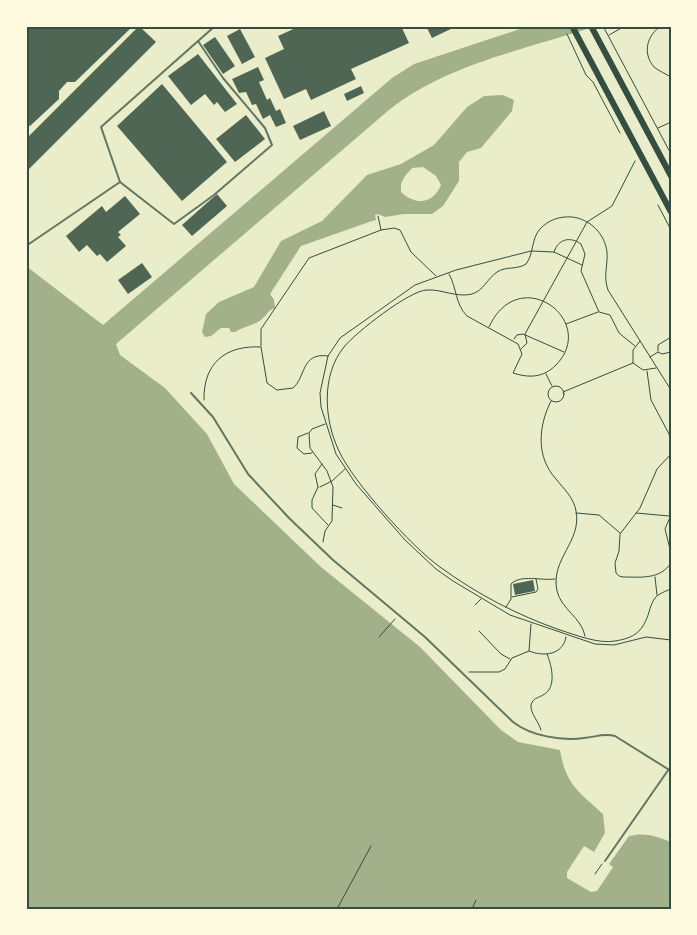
<svg xmlns="http://www.w3.org/2000/svg" width="697" height="935" font-family="Ubuntu,sans-serif">
	<rect width="100%" height="100%" fill="#e9edc9"/>
	<!-- water -->
	<g fill="#a3b18a" fill-rule="evenodd">
		<path d="M529,26H596C527,49 445,65 389,110L116,344L120,355L165,388L207,434L234,484L321,567L420,647L501,730L518,742L560,750C566,785 578,791 603,814L605,833L594,852L584,846L567,872V878L591,892L597,891L613,867L609,864L629,836C645,832 656,836 671,842V909H26V266L103,325L392,78L414,64Z"/>
		<path d="M503,95L514,100L512,111L481,148L467,152L459,162V181L443,206L432,214H404L385,217L378,214L375,215L376,220L372,221L301,246L270,294L274,300L275,308C268,310 267,315 262,319C256,325 244,326 235,332H231L229,328H221L211,336L205,337L202,332L206,314L219,302L254,287L281,241L322,221L367,175L401,164L434,145L467,107L484,96ZM423,167L436,176L441,185C433,204 416,206 401,192V184L405,176L412,168Z"/>
	</g>
	<!-- building -->
	<g fill="#4f6655">
		<polygon points="26,26 133,26 75,82 67,82 59,91 59,99 30,126 26,123"/>
		<polygon points="139,26 156,42 26,172 26,139"/>
		<polygon points="300,26 401,26 409,43 351,69 356,79 311,100 306,89 284,99 265,58 284,49 278,36"/>
		<polygon points="426,26 457,26 432,38"/>
		<polygon points="240,29 255,57 242,64 227,36"/>
		<polygon points="215,37 235,66 223,74 203,45"/>
		<polygon points="198,54 237,104 225,112 217,102 214,105 205,94 191,105 168,76"/>
		<polygon points="258,67 264,80 259,82 267,100 270,98 276,111 280,109 286,123 276,127 270,115 263,119 256,104 252,105 246,92 239,93 232,79"/>
		<polygon points="162,84 227,162 182,201 117,126"/>
		<polygon points="361,86 364,93 347,101 344,94"/>
		<polygon points="324,111 331,126 300,140 293,126"/>
		<polygon points="246,115 265,139 235,162 216,139"/>
		<polygon points="217,194 227,206 192,236 182,225"/>
		<polygon points="125,196 140,214 118,232 121,235 118,237 126,246 107,262 100,254 97,256 87,245 79,252 66,236 102,206 106,212"/>
		<polygon points="142,263 152,277 128,294 118,280"/>
		<polygon points="533,580 535,591 515,595 513,584"/>
	</g>
	<g fill="none" stroke-linecap="round" stroke-linejoin="round">
		<!-- path -->
		<g stroke="#344e41" stroke-width="1">
			<polyline points="603,26 671,154"/>
			<path d="M661,26C647,35 642,53 654,67C659,71 666,74 671,77"/>
			<polyline points="567,34 586,75 593,82 620,133"/>
			<polyline points="609,35 625,26"/>
			<polyline points="658,128 669,123"/>
			<polyline points="658,205 671,230"/>
			<polyline points="378,216 381,230 394,228 400,230 411,252 436,276"/>
			<path d="M554,252C558,239 570,236 581,244L585,254L581,271L599,312L610,315L619,333L635,346"/>
			<polyline points="582,265 554,252 531,251 456,270 415,285 340,338 328,356 320,393 321,407 336,454 356,484 405,540 436,569 453,581 510,615 595,644 614,645 646,637 671,640"/>
			<path d="M449,274C457,288 455,304 467,316L518,344L522,354L513,373C529,378 543,378 556,365C599,321 519,261 489,327"/>
			<polyline points="566,324 598,312"/>
			<polyline points="514,339 517,335 523,334 564,352"/>
			<polyline points="640,341 633,350 633,363 643,370 656,368"/>
			<polyline points="261,346 261,329 309,258 381,230"/>
			<polyline points="521,349 527,343 525,334 587,222 612,206 635,161"/>
			<polyline points="658,351 658,345 671,337"/>
			<polyline points="650,357 658,352 662,354 671,352"/>
			<polyline points="647,371 651,400 669,434 671,442"/>
			<polyline points="546,374 552,386"/>
			<circle cx="556" cy="394" r="8"/>
			<path d="M671,390L608,290C603,276 608,266 607,252C605,234 590,219 572,217C560,216 548,220 540,229C531,239 534,254 526,264C517,270 506,266 497,272C488,278 483,291 472,294C457,298 442,289 427,290C410,290 355,333 344,347C321,375 324,420 339,451C353,482 412,547 440,567C477,594 517,615 560,630C576,635 598,644 615,641C634,638 643,632 649,612C650,608 652,602 655,598C658,594 666,591 671,589"/>
			<polyline points="563,392 633,363"/>
			<path d="M204,400C203,363 226,345 261,347L267,383L277,390L293,388C306,377 301,352 328,356"/>
			<path d="M551,401C538,427 536,457 556,479C564,489 574,498 576,511C582,542 550,559 557,591C561,609 582,618 585,636"/>
			<polyline points="308,433 298,437 297,448 304,454 312,453"/>
			<path d="M671,454L657,469L640,508L620,534L619,551L615,563L616,573L619,576L623,577C640,577 660,580 671,563"/>
			<polyline points="318,487 312,500 312,508 328,525"/>
			<polyline points="318,487 315,474 322,464"/>
			<polyline points="320,487 332,481 345,469"/>
			<polyline points="333,505 342,508"/>
			<polyline points="576,513 599,515 620,533"/>
			<polyline points="636,513 669,516"/>
			<polyline points="671,515 665,529 671,553"/>
			<polyline points="323,542 325,531 332,521 333,487 327,471 310,448 309,433 312,429 325,424"/>
			<polyline points="655,577 657,595"/>
			<polyline points="512,597 536,592 538,589 536,579"/>
			<polyline points="475,605 481,599"/>
			<path d="M506,607L511,599V584C521,574 541,581 555,579"/>
			<polyline points="479,631 501,654 510,659"/>
			<polyline points="379,637 395,619"/>
			<path d="M529,651C544,657 563,655 566,637"/>
			<polyline points="469,672 499,672 505,669 512,658 529,651 531,624"/>
			<path d="M541,730C539,722 530,713 531,705C533,698 538,698 543,695C557,688 552,666 547,654"/>
			<polyline points="595,874 602,864"/>
			<polyline points="337,909 371,846"/>
			<polyline points="472,909 476,900"/>
		</g>
		<!-- service -->
		<g stroke="#617663" stroke-width="2">
			<polyline points="120,182 174,224 214,195 272,145 265,128 223,78 198,41"/>
			<polyline points="26,246 120,182 101,127 215,26"/>
			<path d="M191,393L213,417L248,474L289,518L333,560L425,637L513,722C531,736 561,741 584,738C596,737 603,733 615,736L671,771"/>
			<polyline points="605,861 671,766"/>
		</g>
		<!-- trunk -->
		<g stroke="#344e41" stroke-width="6">
			<polyline points="572,26 671,212"/>
			<polyline points="591,26 671,176"/>
		</g>
	</g>
	<!-- border -->
	<rect width="697" height="935" fill="none" stroke="#fefae0" stroke-width="55"/>
	<rect x="28" y="28" width="642" height="880" fill="none" stroke="#344e41" stroke-width="2"/>
</svg>
